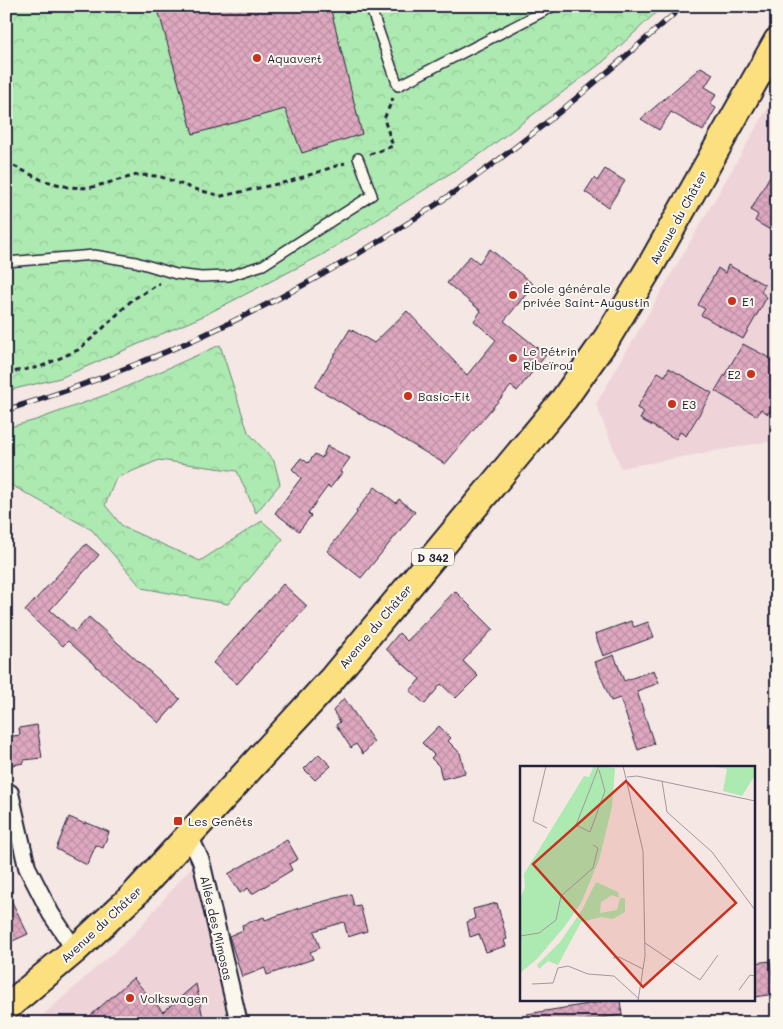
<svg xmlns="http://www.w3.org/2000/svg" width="783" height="1029" font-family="Mali,sans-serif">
	<defs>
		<pattern id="forest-crowns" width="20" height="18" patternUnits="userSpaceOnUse" patternTransform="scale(1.25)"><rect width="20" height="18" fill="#adeab1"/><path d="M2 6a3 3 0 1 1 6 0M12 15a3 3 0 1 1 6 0" fill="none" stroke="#95c899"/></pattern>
		<pattern id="building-cross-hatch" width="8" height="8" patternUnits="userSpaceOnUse" patternTransform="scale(1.25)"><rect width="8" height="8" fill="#dea8bf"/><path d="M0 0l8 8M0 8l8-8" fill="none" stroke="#be90a5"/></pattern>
	</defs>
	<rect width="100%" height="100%" fill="#f5e7e3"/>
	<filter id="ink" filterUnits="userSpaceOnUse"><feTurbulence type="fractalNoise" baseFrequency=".02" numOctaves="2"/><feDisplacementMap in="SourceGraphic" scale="10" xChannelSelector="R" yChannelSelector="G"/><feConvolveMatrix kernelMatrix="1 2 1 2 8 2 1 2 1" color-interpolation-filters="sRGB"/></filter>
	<g filter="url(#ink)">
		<!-- built -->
		<g fill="#eed4d8">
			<polygon points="777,92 777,440 621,468 596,404"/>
			<polygon points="193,865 229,1023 34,1023 133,935"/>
		</g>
		<!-- forest -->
		<g fill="url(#forest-crowns)" stroke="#688676">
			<polygon points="6,6 663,6 604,61 482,153 322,255 201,317 60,378 6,391"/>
			<polygon points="220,345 248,432 274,461 280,484 256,513 237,471 159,460 116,478 105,505 123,527 200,561 262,521 283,539 228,604 142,588 92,530 6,482 6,428 36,420 119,390"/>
		</g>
		<!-- building -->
		<g fill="url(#building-cross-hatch)" stroke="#22223b">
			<polygon points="157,6 330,6 362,134 302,153 285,109 193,134"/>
			<polygon points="701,67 713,74 705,87 717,94 710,104 716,108 703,131 671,112 659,130 641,119"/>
			<polygon points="777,163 777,234 755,221 758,215 751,210"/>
			<polygon points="605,169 625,181 608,207 585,192 594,178 597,181"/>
			<polygon points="490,249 534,285 504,321 546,355 517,391 511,386 445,464 315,387 350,329 374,343 407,311 467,375 496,340 474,321 481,311 447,283 470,256 479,263"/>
			<polygon points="728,265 765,285 761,292 767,297 743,339 701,315 705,309 698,305 718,268 725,273"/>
			<polygon points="743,344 777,362 777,399 768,414 761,409 757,416 715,391"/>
			<polygon points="669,368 712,393 686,436 680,432 676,439 640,419 644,412 637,408 658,372 665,376"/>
			<polygon points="327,446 350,458 340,472 342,473 330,488 328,486 308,513 311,516 299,531 275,513 301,478 292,469 301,458 308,463 315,454 322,458"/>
			<polygon points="375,487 396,503 399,499 415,512 361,578 327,551 357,513 356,511"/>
			<polygon points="86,544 99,555 50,610 75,632 89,617 180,699 159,723 68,641 63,646 25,611"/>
			<polygon points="283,584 307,606 237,684 213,663"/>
			<polygon points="455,591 493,629 463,661 478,676 456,698 441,684 425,704 410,691 420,679 386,649 399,633 407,641"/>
			<polygon points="631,621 634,627 648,622 654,637 603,656 595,634"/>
			<polygon points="614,655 624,681 654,670 659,683 637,691 654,744 638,750 620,698 611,701 595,662"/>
			<polygon points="344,698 374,742 363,754 356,744 351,748 336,725 340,722 333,711"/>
			<polygon points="37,725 42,758 24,760 24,763 6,766 6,737 20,735 19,728"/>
			<polygon points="439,726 451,738 448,741 460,753 465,773 442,779 439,766 431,758 434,755 422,743"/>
			<polygon points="319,754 331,766 315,780 304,769"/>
			<polygon points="69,817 85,824 85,822 109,832 103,848 96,845 87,865 56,849"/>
			<polygon points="287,840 298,859 289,864 292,870 252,894 248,888 240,893 228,874"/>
			<polygon points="6,890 28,934 6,944"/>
			<polygon points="351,894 354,906 360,905 367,931 348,937 344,922 314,931 320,948 310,952 313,959 267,975 265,968 242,977 229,936 243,930 242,925 264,917 265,920 299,908"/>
			<polygon points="497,903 507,939 504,940 506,946 486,952 479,934 470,937 467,922 475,919 473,909"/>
			<polygon points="770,961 775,994 754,997 754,963"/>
			<polygon points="133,978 163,1012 196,984 204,1023 82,1023"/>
			<polygon points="601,1000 620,1000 622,1015 579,1021 579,1023 528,1023 527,1014 601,1002"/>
		</g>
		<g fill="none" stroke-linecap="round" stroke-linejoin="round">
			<!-- lane casing -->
			<g stroke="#22223b" stroke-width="12">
				<g id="lane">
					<polyline points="370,6 398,86 554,6"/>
					<polyline points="6,262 94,255 136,262 176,274 201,277 229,276 263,265 372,195 358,158"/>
				</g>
			</g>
			<!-- street casing -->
			<g stroke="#22223b" stroke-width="20">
				<g id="street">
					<polyline points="6,791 10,793 27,867 51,914 75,950"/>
					<polyline points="189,835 201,861 239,1023"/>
				</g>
			</g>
			<!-- primary casing -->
			<g stroke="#22223b" stroke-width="30">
				<polyline id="primary" points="6,1008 75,950 134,895 189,835 331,680 564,399 607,338 651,265 777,41"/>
			</g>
			<!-- path -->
			<g stroke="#22223b" stroke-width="3" stroke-dasharray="5 4" stroke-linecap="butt">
				<polyline points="370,154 393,146 384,119 393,98"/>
				<polyline points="6,161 14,166 42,180 68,187 89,188 137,175 159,176 194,189 222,196 291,181 345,163"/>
				<polyline points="6,373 40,367 78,350 98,333 132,300 160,283"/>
				<polyline points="749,1023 777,1018"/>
			</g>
			<!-- lane -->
			<use href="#lane" stroke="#fbf7ec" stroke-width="9"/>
			<!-- street -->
			<use href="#street" stroke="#fbf7ec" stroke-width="16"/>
			<!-- primary -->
			<use href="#primary" stroke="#fce080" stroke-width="26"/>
			<!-- rail casing -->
			<g stroke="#22223b" stroke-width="5.5">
				<path id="rail" d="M6,410C159,364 304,293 437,204C524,145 604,76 683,6"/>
			</g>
			<!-- rail -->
			<use href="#rail" stroke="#fbf7ec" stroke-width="4" stroke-dasharray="11" stroke-linecap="butt"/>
		</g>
	</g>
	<!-- markers -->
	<g fill="#c8321e" stroke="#fbf7ec" stroke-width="2">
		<circle cx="257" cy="58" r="5"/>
		<circle cx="513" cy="295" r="5"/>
		<circle cx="732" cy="301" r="5"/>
		<circle cx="513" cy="358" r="5"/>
		<circle cx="751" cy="374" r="5"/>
		<circle cx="408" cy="396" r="5"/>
		<circle cx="672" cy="404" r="5"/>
		<rect x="173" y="816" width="10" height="10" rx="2.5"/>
		<circle cx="130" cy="998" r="5"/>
	</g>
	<g text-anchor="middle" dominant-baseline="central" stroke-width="4" stroke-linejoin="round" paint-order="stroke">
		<!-- shield labels -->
		<rect fill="#fbf7ec" stroke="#636270" stroke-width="1" x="412" y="548.5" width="42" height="17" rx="4"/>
		<g font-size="11" font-weight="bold" fill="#22223b">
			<text x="433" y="557">D 342</text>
		</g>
		<!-- poi labels -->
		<g font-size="12" fill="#22223b" stroke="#fbf7ec" text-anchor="start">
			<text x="267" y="58">Aquavert</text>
			<text x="523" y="288">École générale<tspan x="523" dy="14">privée Saint-Augustin</tspan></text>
			<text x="742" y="301">E1</text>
			<text x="523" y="351">Le Pétrin<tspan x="523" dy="14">Ribeïrou</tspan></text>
			<text x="741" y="374" text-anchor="end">E2</text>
			<text x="418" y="396">Basic-Fit</text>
			<text x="682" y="404">E3</text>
			<text x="188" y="821">Les Genêts</text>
			<text x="140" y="998">Volkswagen</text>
		</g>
		<!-- street labels -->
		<g font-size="12" fill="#22223b" stroke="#fbf7ec">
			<text transform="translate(678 217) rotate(-61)">Avenue du Châter</text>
			<text transform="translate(375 626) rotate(-50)">Avenue du Châter</text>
			<text transform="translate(101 924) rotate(-43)">Avenue du Châter</text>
			<text transform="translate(217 928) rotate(77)">Allée des Mimosas</text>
		</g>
	</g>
	<!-- overview -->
	<g transform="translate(520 766)">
		<rect width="235" height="235" fill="#f5e7e3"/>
		<path d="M74,0L95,2L92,41L79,94L61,137L45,160L17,193L0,207V134L5,121L4,108L64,10L69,11ZM191,0H235V9L222,30L203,25L207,3ZM76,116L98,126L99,132L92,129L81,136L80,147L97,144L100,132H105V146L93,153L81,151L61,156L38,199L28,195L19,203L17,199L40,176L62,144Z" fill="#adeab1"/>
		<path fill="none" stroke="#a198a0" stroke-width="1" d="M26,0L13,55L27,62M79,0L56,59L70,66L85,25L79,4M103,0L123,85L125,190L118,235M107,11L117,10L235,35M142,15L147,46L192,86L235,144M0,170L19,167L36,154L41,130L73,102L78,82L73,79M125,177L180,214L198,189M93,192L99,191L123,203M12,218L33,217L38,202L48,200L68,208L94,210L119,233M219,224L230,209L235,210"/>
		<path fill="#c8321e" fill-opacity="0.15" stroke="#c8321e" stroke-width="2.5" d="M106,15L216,137L123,221L13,98Z"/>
		<rect width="235" height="235" fill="none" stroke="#22223b" stroke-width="2.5"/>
	</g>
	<!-- margin -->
	<rect width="783" height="1029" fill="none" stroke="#fbf7ec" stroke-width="25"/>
	<rect x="12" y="12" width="758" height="1004" fill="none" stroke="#22223b" stroke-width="2" filter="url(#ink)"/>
</svg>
